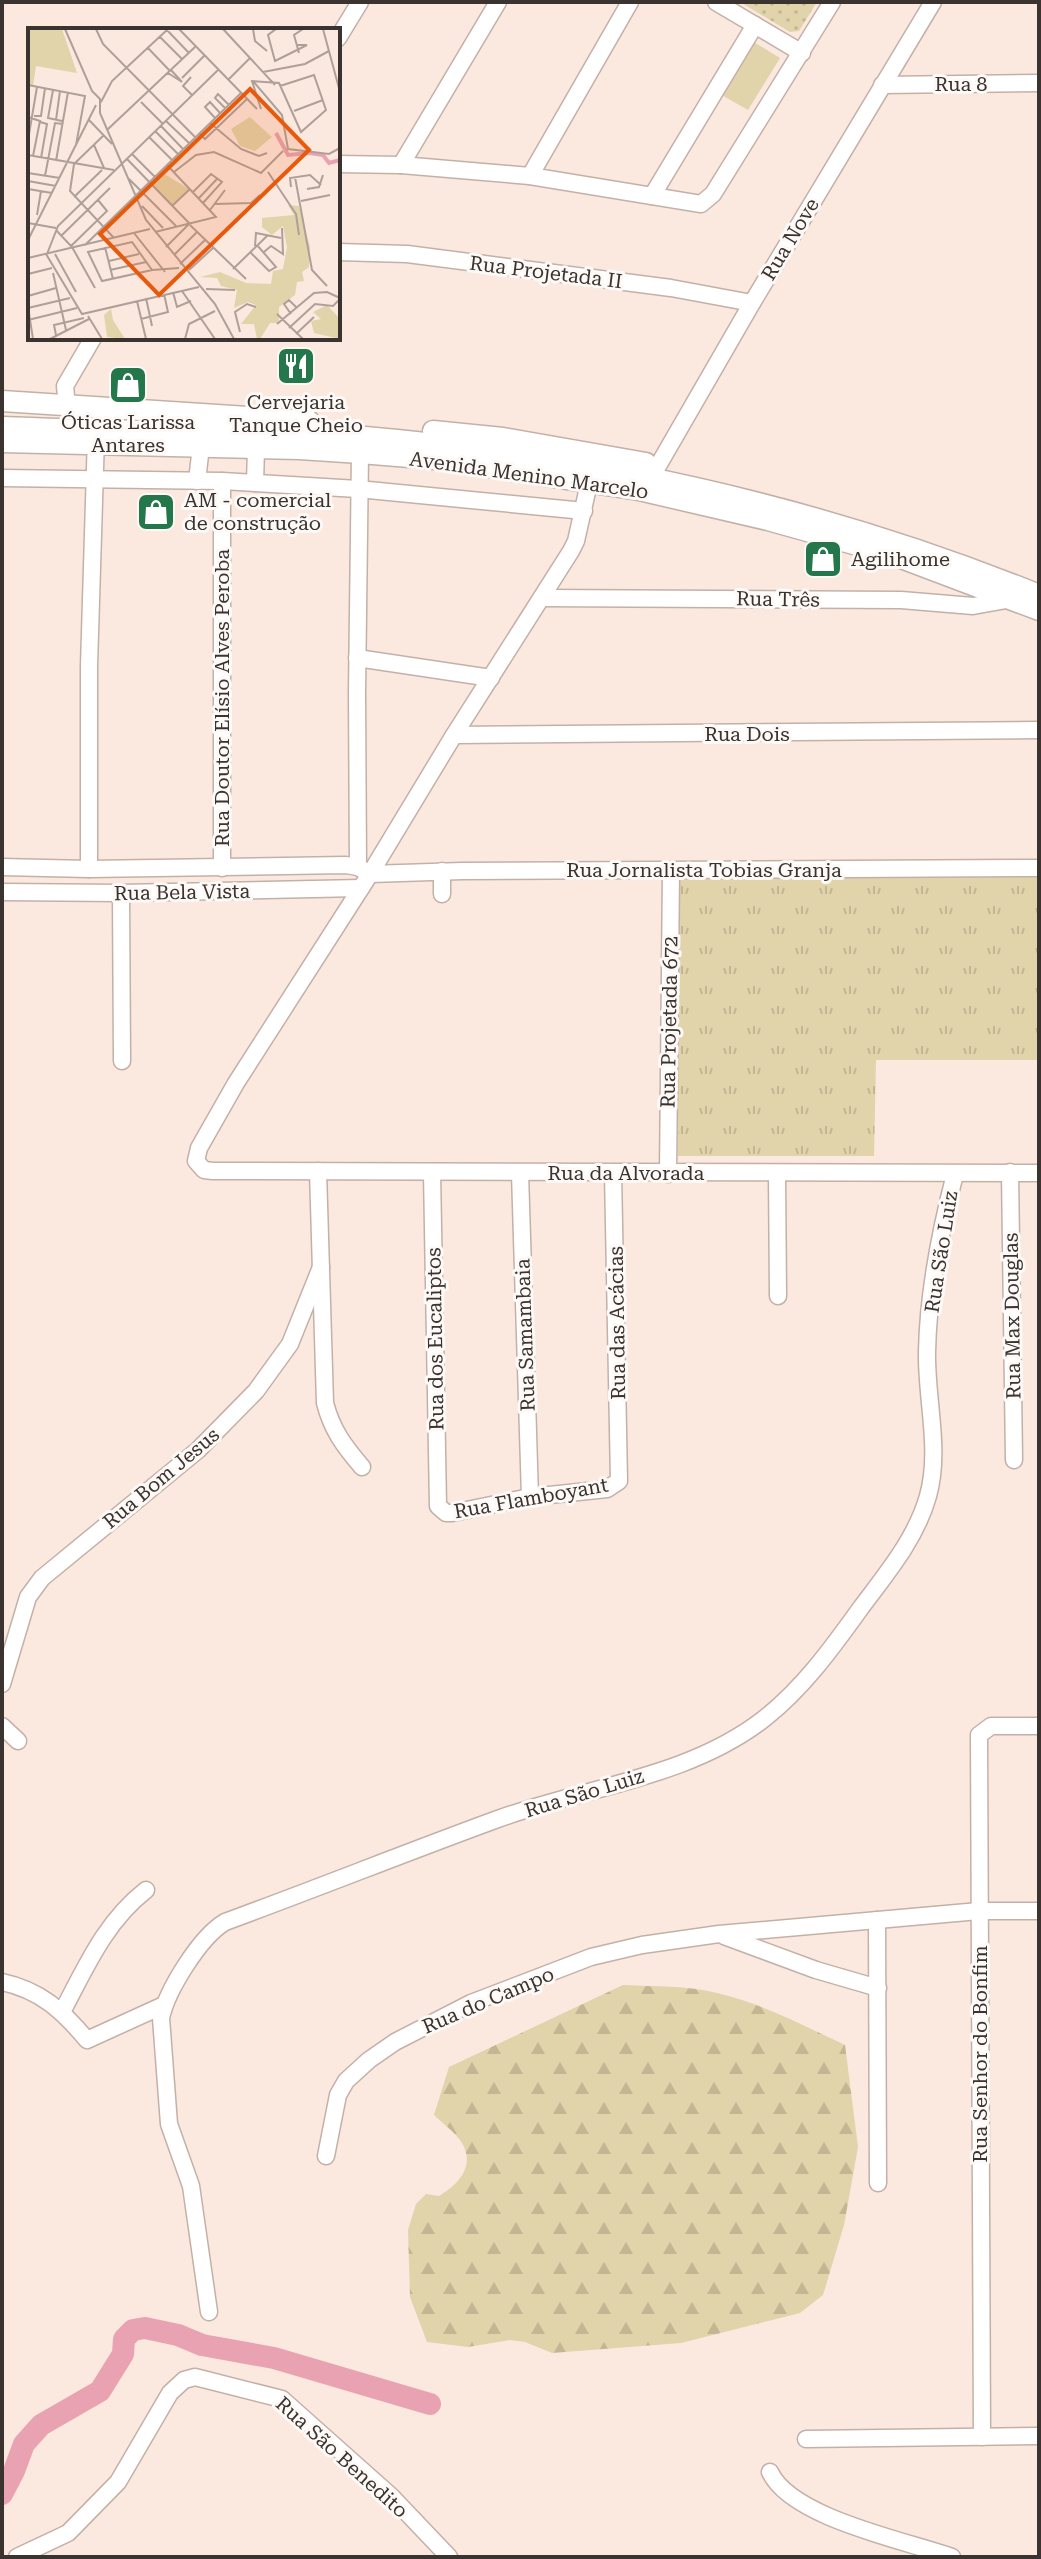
<svg xmlns="http://www.w3.org/2000/svg" width="1041" height="2559" font-family="'Roboto Serif',serif">
	<defs>
		<pattern id="grass-tufts" width="24" height="20" patternUnits="userSpaceOnUse" patternTransform="scale(2)"><rect width="24" height="20" fill="#e1d3aa"/><path d="M3 7l-1-3M5 7V3M7 7l1-3M15 17l-1-3M17 17v-4M19 17l1-3" fill="none" stroke="#c2b693"/></pattern>
		<pattern id="forest-firs" width="22" height="20" patternUnits="userSpaceOnUse" patternTransform="scale(2)"><rect width="22" height="20" fill="#e1d3aa"/><path d="M5 1l3.5 6h-7zM16 11l3.5 6h-7z" fill="#c2b693"/></pattern>
		<pattern id="park-dots" width="8" height="8" patternUnits="userSpaceOnUse" patternTransform="scale(2)"><rect width="8" height="8" fill="#e1d3aa"/><path d="M2 2h.1M6 6h.1" fill="none" stroke="#c2b693" stroke-width="1.8" stroke-linecap="round"/></pattern>
	</defs>
	<rect width="100%" height="100%" fill="#fbe8df"/>
	<!-- grass -->
	<polygon fill="url(#grass-tufts)" points="1039,870 1039,1060 876,1060 874,1156 678,1156 677,878"/>
	<!-- forest -->
	<path fill="url(#forest-firs)" d="M623,1985C654,1987 687,1985 717,1993C761,2003 804,2026 845,2045L858,2147L844,2225L823,2295L800,2313L681,2343L552,2353L525,2342L510,2340L468,2347L427,2342L410,2297L408,2230L416,2204L426,2194L439,2196C457,2185 476,2167 462,2143C456,2133 442,2123 434,2115L449,2067Z"/>
	<!-- park -->
	<polygon fill="url(#park-dots)" points="740,2 817,2 799,31 790,32"/>
	<!-- garden -->
	<polygon fill="#e1d3aa" points="752,41 780,58 748,110 720,94"/>
	<g fill="none" stroke-linecap="round" stroke-linejoin="round">
		<!-- river -->
		<polyline stroke="#e9a2b1" stroke-width="22" points="2,2494 14,2471 24,2444 41,2425 100,2391 123,2354 124,2339 133,2330 145,2328 178,2335 202,2345 274,2358 430,2404"/>
		<!-- minor casing -->
		<g stroke="#c3b1a8" stroke-width="19">
			<g id="minor">
				<polyline points="716,2 802,53"/>
				<polyline points="338,38 360,2"/>
				<polyline points="882,85 1039,83"/>
				<polyline points="338,164 401,165 530,176 701,204 713,194 832,2"/>
				<polyline points="401,165 498,2"/>
				<polyline points="530,176 630,2"/>
				<polyline points="652,196 755,25"/>
				<polyline points="338,252 407,254 671,288 752,303"/>
				<polyline points="67,407 65,386 93,338"/>
				<polyline points="360,453 357,693 358,867 370,874"/>
				<polyline points="2,478 222,481 358,489 584,511"/>
				<polyline points="651,478 752,303 933,2"/>
				<polyline points="197,481 201,446"/>
				<polyline points="222,481 222,868"/>
				<polyline points="255,483 256,448"/>
				<polyline points="589,483 576,541 571,551 454,735 370,874 236,1083 199,1148 196,1161 204,1170 213,1171 1039,1173"/>
				<polyline points="542,598 901,600 973,606 1012,599"/>
				<polyline points="357,658 491,678"/>
				<polyline points="454,735 1039,730"/>
				<polyline points="2,867 89,869 346,865 358,867"/>
				<polyline points="89,869 89,666 96,436"/>
				<polyline points="442,871 442,894"/>
				<polyline points="370,874 462,871 1039,868"/>
				<polyline points="2,892 121,893 361,888"/>
				<polyline points="121,893 122,1061"/>
				<path d="M318,1171L325,1403C332,1430 344,1446 362,1467"/>
				<polyline points="432,1172 438,1506 446,1513 452,1513 530,1497 607,1489 619,1481 613,1173"/>
				<polyline points="1010,1172 1014,1460"/>
				<polyline points="520,1173 530,1497"/>
				<polyline points="777,1173 778,1296"/>
				<polyline points="668,1174 671,870"/>
				<polyline points="2,1684 28,1597 42,1578 198,1450 256,1391 290,1344 321,1267"/>
				<polyline points="2,1726 18,1741"/>
				<polyline points="877,1920 878,2183"/>
				<polyline points="724,1936 816,1970 878,1988"/>
				<path d="M2,1982C40,1990 63,2011 87,2040L164,2005"/>
				<path d="M62,2012C86,1967 105,1922 146,1890"/>
				<polyline points="326,2156 338,2095 346,2081 369,2060 395,2042 471,2003 591,1957 642,1945 719,1934 979,1911 1039,1911"/>
				<path d="M209,2312L191,2186L169,2124L161,2018C167,1990 200,1937 225,1922C315,1889 405,1853 495,1820C584,1787 689,1778 765,1718C803,1688 832,1648 860,1609C886,1574 916,1539 928,1496C941,1450 926,1399 927,1352C928,1292 940,1232 955,1174"/>
				<polyline points="982,2437 979,1735 991,1726 1039,1726"/>
				<polyline points="806,2439 1039,2436"/>
				<path d="M770,2472C791,2518 907,2541 952,2557"/>
				<polyline points="17,2557 68,2533 118,2482 170,2393 184,2380 195,2377 282,2399 391,2496 449,2557"/>
			</g>
		</g>
		<!-- major casing -->
		<g stroke="#c3b1a8" stroke-width="23">
			<g id="major">
				<polyline points="2,401 309,421"/>
				<path d="M2,427C93,431 183,431 274,434C304,435 335,434 365,437C595,457 824,508 1039,595"/>
				<polyline points="433,431 503,438 646,463"/>
				<polyline points="2,442 300,449 360,453 434,459 639,490 768,520 893,555 1039,610"/>
			</g>
		</g>
		<!-- minor -->
		<use href="#minor" stroke="#fff" stroke-width="16"/>
		<!-- major -->
		<use href="#major" stroke="#fff" stroke-width="20"/>
	</g>
	<!-- icons -->
	<defs>
		<g id="restaurant-square" transform="scale(2)"><rect x="-9" y="-9" width="18" height="18" rx="4" fill="#23774a" stroke="#fdf9f7"/><path d="M-5-6h1v4h1v-4h1v4h1v-4h1v5L-1.5 .5V6h-2V.5L-5-1ZM5-6V6H3V1.5H1.5Q1.5-4 5-6Z" fill="#fff"/></g>
		<g id="shop-square" transform="scale(2)"><rect x="-9" y="-9" width="18" height="18" rx="4" fill="#23774a" stroke="#fdf9f7"/><path d="M-5-2.5h2.3a2.7 3.5 0 0 1 5.4 0H5L5.5 6h-11ZM-1.5-2.5h3a1.5 2.3 0 0 0-3 0Z" fill="#fff"/></g>
	</defs>
	<g fill-rule="evenodd">
		<use href="#restaurant-square" x="296" y="366"/>
		<use href="#shop-square" x="128" y="385"/>
		<use href="#shop-square" x="156" y="512"/>
		<use href="#shop-square" x="823" y="559"/>
	</g>
	<g text-anchor="middle" dominant-baseline="central" stroke-width="6" stroke-linejoin="round" paint-order="stroke">
		<!-- street labels -->
		<g font-size="20" fill="#3a332f" stroke="#fdf9f7">
			<text x="961" y="84">Rua 8</text>
			<text transform="translate(790 239) rotate(-59)">Rua Nove</text>
			<text transform="translate(546 272) rotate(7)">Rua Projetada II</text>
			<text transform="translate(529 475) rotate(8)">Avenida Menino Marcelo</text>
			<text transform="translate(778 599) rotate(1)">Rua Três</text>
			<text transform="translate(222 698) rotate(-90)">Rua Doutor Elísio Alves Peroba</text>
			<text x="747" y="734">Rua Dois</text>
			<text x="704" y="870">Rua Jornalista Tobias Granja</text>
			<text transform="translate(182 892) rotate(-1)">Rua Bela Vista</text>
			<text transform="translate(669 1022) rotate(-89)">Rua Projetada 672</text>
			<text x="626" y="1173">Rua da Alvorada</text>
			<text transform="translate(941 1252) rotate(-81)">Rua São Luiz</text>
			<text transform="translate(1012 1316) rotate(-91)">Rua Max Douglas</text>
			<text transform="translate(617 1323) rotate(-91)">Rua das Acácias</text>
			<text transform="translate(525 1335) rotate(-92)">Rua Samambaia</text>
			<text transform="translate(435 1339) rotate(-91)">Rua dos Eucaliptos</text>
			<text transform="translate(161 1478) rotate(-40)">Rua Bom Jesus</text>
			<text transform="translate(531 1498) rotate(-10)">Rua Flamboyant</text>
			<text transform="translate(584 1793) rotate(-17)">Rua São Luiz</text>
			<text transform="translate(488 2000) rotate(-23)">Rua do Campo</text>
			<text transform="translate(980 2054) rotate(-90)">Rua Senhor do Bonfim</text>
			<text transform="translate(342 2457) rotate(42)">Rua São Benedito</text>
		</g>
		<!-- poi labels -->
		<g font-size="20" fill="#3a332f" stroke="#fdf9f7">
			<text x="296" y="402">Cervejaria<tspan x="296" dy="23">Tanque Cheio</tspan></text>
			<text x="128" y="422">Óticas Larissa<tspan x="128" dy="23">Antares</tspan></text>
			<text x="184" y="500" text-anchor="start">AM - comercial<tspan x="184" dy="23">de construção</tspan></text>
			<text x="851" y="559" text-anchor="start">Agilihome</text>
		</g>
	</g>
	<!-- overview -->
	<g transform="translate(28 28)">
		<rect width="312" height="312" fill="#fbe8df"/>
		<path d="M0,1H34L49,45L8,38L5,58L0,57ZM133,144L161,161L144,177L122,155Z" fill="#e1d3aa"/>
		<path d="M222,89L244,109L227,123L212,118L203,101ZM260,177L271,178L282,219L281,239L274,244L276,253L269,254L267,267L251,279V295H242L232,311H229L226,296H213L228,277L220,274L206,280L209,262L193,258L189,250L172,249L192,244L218,255L243,256L245,243L255,241L259,219L255,198L244,207L234,199V190L266,187ZM299,277L312,291V311L286,305L283,293L293,291L285,284ZM83,281L85,292L97,311L79,309L76,287Z" fill="#e1d3aa"/>
		<path fill="none" stroke="#e9a2b1" stroke-width="4" d="M248,105L260,127L282,125L295,127L301,135L312,132"/>
		<path fill="none" stroke="#aea099" stroke-width="2" d="M37,1L64,63L72,71V85L118,192L187,276L206,311M68,1L75,16L167,109M138,1L161,25M151,1L229,81M195,1L247,57M225,1L227,13L239,23M248,1L240,7L247,33L279,17H268M295,1L312,64M131,8L154,31M119,19L142,43M271,25L266,7L275,1M235,44L277,36L301,23M140,45L154,54L143,42M163,49L155,58L164,67M154,50L176,28M200,52L222,30M225,53L254,87L260,121L301,126L312,120M0,57L57,68L48,117M25,62L20,90L34,93M73,74L84,53L140,1M113,74L135,96M197,80L187,70L190,66L201,77M233,81L224,53L251,55L273,104L298,82L286,47L252,58M266,83L295,72M6,88H13L17,60M0,89L12,93L5,128M187,90L177,79L182,74L192,85M28,92L32,63M61,92L84,116M138,93L161,115M12,94L19,96L13,130M182,95L213,121L231,128L239,125M133,98L155,121M79,102L167,19M127,103L150,126M171,105L177,111L219,71M76,107L46,136L42,163L86,210M121,109L144,132M0,112L9,59M66,117L76,140M104,126L127,149M0,127L86,142M99,131L161,195M28,133L40,64M146,144L168,127L186,124L233,145L255,123M240,144L268,186L271,207M0,145L32,150M17,148L27,95L35,96M267,149L284,242L299,258M101,151L148,198M0,153L28,158M263,159L262,150L282,147L293,157M0,161L24,165M279,161L291,159L295,147M165,164L183,146L194,154L175,175M46,169L74,142M171,170L189,151M273,173L302,167M187,176L223,175L232,167M114,178L135,200M144,178L162,161M182,182L197,162M9,187L13,163M0,195L28,200M162,197L218,251M28,202L44,219L67,260M127,204L188,189L139,137M106,205L137,244M33,208L82,160M0,212L68,77M104,214L124,242L74,253L60,224ZM57,217L213,65M43,218L79,183L70,172M227,218L228,205L253,210M77,219L85,251M138,219L162,195M222,224L241,243L248,239L229,217M236,224L243,218L255,226L254,200M18,226L54,286L171,259M19,226L30,198L190,42M27,226L48,264M147,226L169,204M0,230L122,201M81,233L111,226M152,236L177,212M205,241L239,208M82,242L118,234M124,242L151,240M161,242L185,220M25,245L38,302M0,246L24,240M178,261L207,262M154,263L187,311M145,264L149,279L163,273M0,268L28,260M118,270L124,298M109,273L118,311M0,279L5,311M0,280L42,270M249,286L275,311M263,286L256,276L261,272L269,280M60,288L74,311M113,291L140,284L136,266M0,292L49,280M249,296L286,265L299,264L312,270M261,300L287,276L305,278L311,272M212,304L207,284L219,276L228,279M268,306L286,289M28,307L26,297L56,290M22,311L61,291M157,311L161,296L187,283"/>
		<path fill="#e8590c" fill-opacity="0.15" stroke="#e8590c" stroke-width="4" d="M222,61L281,122L131,267L72,206Z"/>
		<rect width="312" height="312" fill="none" stroke="#3a332f" stroke-width="4"/>
	</g>
	<!-- border -->
	<rect width="1041" height="2559" fill="none" stroke="#3a332f" stroke-width="8"/>
</svg>
